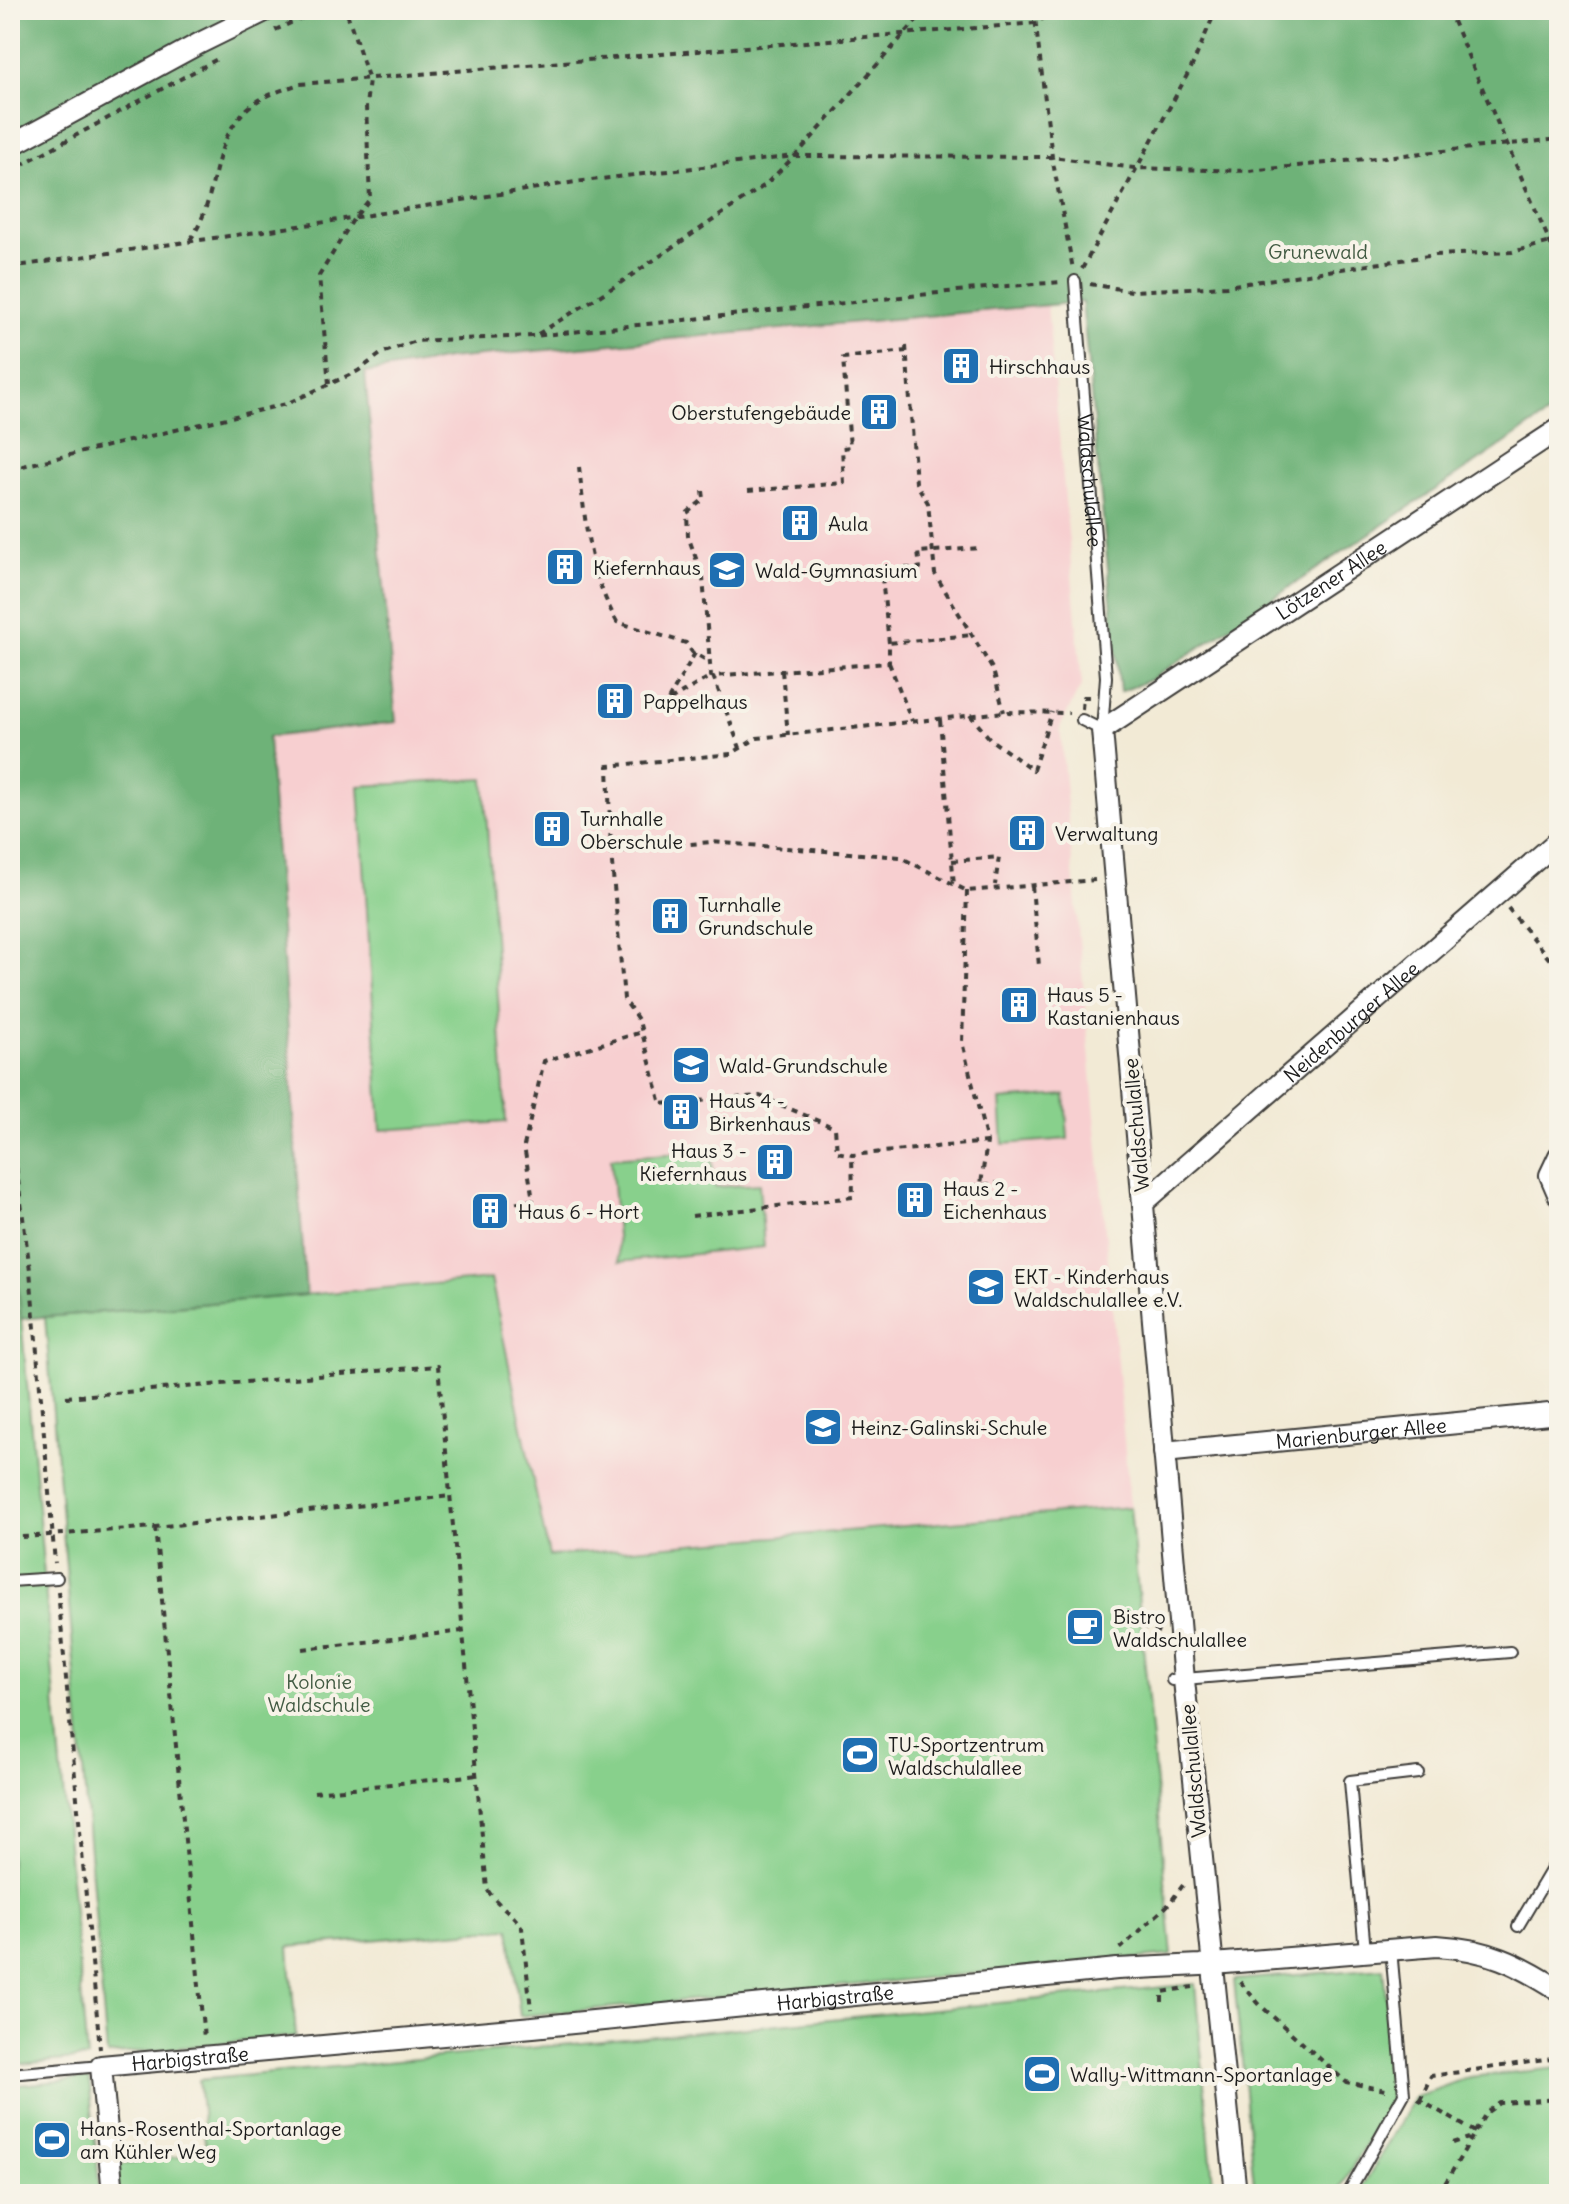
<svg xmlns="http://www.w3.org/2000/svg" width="1569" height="2204" font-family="Delius,sans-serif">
	<rect width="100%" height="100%" fill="#f7f3e8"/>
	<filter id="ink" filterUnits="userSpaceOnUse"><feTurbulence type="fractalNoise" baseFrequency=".0125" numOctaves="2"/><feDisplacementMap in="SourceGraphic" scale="16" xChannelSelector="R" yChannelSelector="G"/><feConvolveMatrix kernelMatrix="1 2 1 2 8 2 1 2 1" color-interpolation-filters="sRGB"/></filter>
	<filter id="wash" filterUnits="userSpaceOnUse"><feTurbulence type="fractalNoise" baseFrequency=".006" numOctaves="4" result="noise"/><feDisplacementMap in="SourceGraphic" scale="32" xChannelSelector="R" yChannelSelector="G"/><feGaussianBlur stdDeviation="1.8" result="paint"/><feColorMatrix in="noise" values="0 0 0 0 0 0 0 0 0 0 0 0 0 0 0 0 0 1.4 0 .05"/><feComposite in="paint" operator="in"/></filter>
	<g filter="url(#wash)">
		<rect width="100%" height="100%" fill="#f2ead5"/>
		<!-- built -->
		<polygon fill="#f7cfd0" points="1047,305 1082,684 1060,727 1130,1507 548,1556 491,1279 306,1295 268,737 396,722 365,373 448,359"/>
		<!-- green -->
		<g fill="#88d08c" stroke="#527654" stroke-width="2">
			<polygon points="484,779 506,1122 381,1130 359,786"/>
			<polygon points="1065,1095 1068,1139 1003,1144 1000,1100"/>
			<polygon points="711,1151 715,1187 759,1184 764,1247 619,1262 611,1158"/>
			<polygon points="10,1193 87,2058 10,2065"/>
			<polygon points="491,1279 549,1556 1130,1507 1172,1955 520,2016 509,1928 289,1947 296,2036 107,2055 45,1317"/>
			<polygon points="1383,1968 1395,2092 1337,2194 1255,2194 1234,1980"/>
			<polygon points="1195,1984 1214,2194 113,2194 110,2166 206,2153 199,2080"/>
			<polygon points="1559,2068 1559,2194 1358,2194 1415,2097 1469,2077"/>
			<polygon points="89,2078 100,2194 10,2194 10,2086"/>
		</g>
		<!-- forest -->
		<polygon fill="#6eb278" stroke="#45674a" stroke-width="2" points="10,10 1559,10 1559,407 1152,679 1120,692 1082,302 448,359 365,373 396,722 268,737 306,1295 21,1319 10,1193"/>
	</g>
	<g filter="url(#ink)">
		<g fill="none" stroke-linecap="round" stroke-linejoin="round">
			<!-- lane casing -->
			<g stroke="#3c3b38" stroke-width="14">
				<g id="lane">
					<path id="s1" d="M1075,281L1106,677L1102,730L1082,720"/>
					<polyline points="10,1581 57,1578"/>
					<polyline points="1172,1680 1510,1652"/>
					<polyline points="1518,1926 1559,1857"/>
					<polyline points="1365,1951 1350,1781 1418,1773"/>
					<polyline points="10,2074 101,2066"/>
					<polyline points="1348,2194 1404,2094 1391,1949"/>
				</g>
			</g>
			<!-- street casing -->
			<g stroke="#3c3b38" stroke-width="24">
				<g id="street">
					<polyline points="10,146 200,43 267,10"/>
					<polyline points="1559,1156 1550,1175 1559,1196"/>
					<path id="s2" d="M1143,1203L1559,840"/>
					<path id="s3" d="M1164,1452L1559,1413"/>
					<path id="s4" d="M113,2194L101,2066L533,2027L1117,1969L1201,1965L1437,1946C1487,1949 1517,1963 1559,1990"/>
					<path id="s5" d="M1236,2194L1184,1680L1102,730L1559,429"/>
				</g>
			</g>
			<!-- path -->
			<g stroke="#3c3b38" stroke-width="4" stroke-dasharray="6 6" stroke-linecap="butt">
				<polyline points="1034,10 1052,157 1073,269"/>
				<polyline points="1448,10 1559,263"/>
				<polyline points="10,19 27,10"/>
				<polyline points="275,30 320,10"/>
				<polyline points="10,171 221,57"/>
				<path d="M190,240C218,202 210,147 243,113C257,97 280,91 299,84L1035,23L1058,10"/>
				<polyline points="10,267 313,224 575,182 795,156 1052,157 1134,168 1249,171 1559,139"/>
				<polyline points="1082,269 1192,66 1216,10"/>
				<polyline points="1090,284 1132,291 1227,286 1435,255 1512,252 1551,242 1559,235"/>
				<polyline points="538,334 620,283 765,185 799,152 926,10"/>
				<polyline points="906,346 916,483 928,503 935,574 993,670 1004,712"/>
				<polyline points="329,384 319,276 354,218 370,199 366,106 369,80 346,10"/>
				<path d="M579,467C586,526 588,569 617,622L686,643L692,652L710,662"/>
				<polyline points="10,469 286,404 358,371 382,353 416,341 534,336 995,287 1062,282"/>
				<polyline points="703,491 704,499 687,513 688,536 703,578 711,676 889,663 889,643 972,635"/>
				<polyline points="748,491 844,483 842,448 850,447 843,358 906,351"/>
				<polyline points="889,643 882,578 904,577 905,568 920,568 918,552 982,548"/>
				<polyline points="695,653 667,702 711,676"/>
				<polyline points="889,663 912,721"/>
				<polyline points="782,671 788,735"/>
				<polyline points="713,676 740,748"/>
				<polyline points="1082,709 1083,697 1090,697"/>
				<polyline points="970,715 991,740 1033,770 1052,712"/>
				<polyline points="940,720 954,885"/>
				<polyline points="611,852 608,766 731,754 757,738 1004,712 1069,713"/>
				<polyline points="952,861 999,857 995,885"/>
				<polyline points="1032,886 1039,966"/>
				<polyline points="967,891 962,1042 987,1142 981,1184"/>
				<polyline points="1508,908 1559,971"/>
				<polyline points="10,1120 30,1270 55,1563"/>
				<polyline points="987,1142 852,1155 837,1152 835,1128 760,1096 661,1104 639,1021 624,999 611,852 711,842 900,857 967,891 1095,880"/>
				<polyline points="960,1188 997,1183"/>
				<polyline points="504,1204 533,1200 524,1146 544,1061 642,1032"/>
				<polyline points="692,1216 853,1197 852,1155"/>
				<path d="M66,1397L438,1366L487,1889C496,1905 513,1912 522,1928L531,2009"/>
				<polyline points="155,1527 204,2038"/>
				<polyline points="10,1538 155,1527 451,1496"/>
				<polyline points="58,1591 100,2049"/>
				<polyline points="1120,1618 1160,1632"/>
				<polyline points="303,1649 463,1631"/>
				<polyline points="314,1792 478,1775"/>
				<polyline points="1120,1949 1169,1904 1186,1881"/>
				<polyline points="1240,1982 1260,2005 1346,2082 1390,2091"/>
				<polyline points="1162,2002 1162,1992 1193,1987"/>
				<polyline points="1418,2099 1475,2132"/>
				<polyline points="1420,2100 1431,2076 1559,2058"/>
				<polyline points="1453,2143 1469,2138"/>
				<polyline points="403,2193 403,2194"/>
				<polyline points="1439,2194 1486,2113 1500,2103 1559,2099"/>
			</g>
			<!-- lane -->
			<use href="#lane" stroke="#fff" stroke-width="10"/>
			<!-- street -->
			<use href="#street" stroke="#fff" stroke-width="20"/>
		</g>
	</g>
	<!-- icons -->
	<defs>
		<g id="building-square" transform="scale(2)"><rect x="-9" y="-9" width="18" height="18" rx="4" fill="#1f6fb2" stroke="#f7f3e8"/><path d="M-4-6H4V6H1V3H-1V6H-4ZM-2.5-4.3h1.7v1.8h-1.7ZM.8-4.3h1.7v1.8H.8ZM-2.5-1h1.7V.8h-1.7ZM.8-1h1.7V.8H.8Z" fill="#fff"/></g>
		<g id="school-square" transform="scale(2)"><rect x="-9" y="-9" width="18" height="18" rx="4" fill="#1f6fb2" stroke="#f7f3e8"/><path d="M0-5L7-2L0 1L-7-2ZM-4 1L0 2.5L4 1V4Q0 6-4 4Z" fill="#fff"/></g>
		<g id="cafe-square" transform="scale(2)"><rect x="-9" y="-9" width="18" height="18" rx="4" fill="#1f6fb2" stroke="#f7f3e8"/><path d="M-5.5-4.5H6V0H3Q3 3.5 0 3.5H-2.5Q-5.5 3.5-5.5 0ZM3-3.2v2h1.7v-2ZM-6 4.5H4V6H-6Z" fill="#fff"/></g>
		<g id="stadium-square" transform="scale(2)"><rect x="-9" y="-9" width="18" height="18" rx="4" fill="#1f6fb2" stroke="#f7f3e8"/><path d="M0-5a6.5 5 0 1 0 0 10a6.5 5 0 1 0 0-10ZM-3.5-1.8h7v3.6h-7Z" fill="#fff"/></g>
	</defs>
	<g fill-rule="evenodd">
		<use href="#building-square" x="961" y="366"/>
		<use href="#building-square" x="879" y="412"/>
		<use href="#building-square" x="800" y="523"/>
		<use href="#building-square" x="565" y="567"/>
		<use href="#school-square" x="727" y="570"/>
		<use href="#building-square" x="615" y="701"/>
		<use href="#building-square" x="552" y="829"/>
		<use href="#building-square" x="1027" y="833"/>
		<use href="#building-square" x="670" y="916"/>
		<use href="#building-square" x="1019" y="1005"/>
		<use href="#school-square" x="691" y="1065"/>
		<use href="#building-square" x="681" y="1112"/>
		<use href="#building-square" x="775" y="1162"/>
		<use href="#building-square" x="915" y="1200"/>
		<use href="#building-square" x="490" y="1211"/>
		<use href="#school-square" x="986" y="1287"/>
		<use href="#school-square" x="823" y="1427"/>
		<use href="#cafe-square" x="1085" y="1627"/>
		<use href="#stadium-square" x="860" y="1755"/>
		<use href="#stadium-square" x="1042" y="2074"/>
		<use href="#stadium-square" x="52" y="2140"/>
	</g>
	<g text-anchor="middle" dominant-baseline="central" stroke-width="8" stroke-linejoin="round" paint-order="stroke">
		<!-- park labels -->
		<g font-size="20" fill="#425b43" stroke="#f7f3e8">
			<text x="1318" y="251">Grunewald</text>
			<text x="319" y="1681">Kolonie<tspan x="319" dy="23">Waldschule</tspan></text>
		</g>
		<!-- poi labels -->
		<g font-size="20" fill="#1c1c1c" stroke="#f7f3e8" text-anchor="start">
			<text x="989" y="366">Hirschhaus</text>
			<text x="851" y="412" text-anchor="end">Oberstufengebäude</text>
			<text x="828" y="523">Aula</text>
			<text x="593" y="567">Kiefernhaus</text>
			<text x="755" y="570">Wald-Gymnasium</text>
			<text x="643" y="701">Pappelhaus</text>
			<text x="580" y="818">Turnhalle<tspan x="580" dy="23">Oberschule</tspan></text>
			<text x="1055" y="833">Verwaltung</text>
			<text x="698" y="904">Turnhalle<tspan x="698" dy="23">Grundschule</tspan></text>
			<text x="1047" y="994">Haus 5 -<tspan x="1047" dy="23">Kastanienhaus</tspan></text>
			<text x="719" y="1065">Wald-Grundschule</text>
			<text x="709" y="1100">Haus 4 -<tspan x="709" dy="23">Birkenhaus</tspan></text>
			<text x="747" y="1150" text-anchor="end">Haus 3 -<tspan x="747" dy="23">Kiefernhaus</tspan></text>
			<text x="943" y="1188">Haus 2 -<tspan x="943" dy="23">Eichenhaus</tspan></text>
			<text x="518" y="1211">Haus 6 - Hort</text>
			<text x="1014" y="1276">EKT - Kinderhaus<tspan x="1014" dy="23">Waldschulallee e.V.</tspan></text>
			<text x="851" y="1427">Heinz-Galinski-Schule</text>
			<text x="1113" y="1616">Bistro<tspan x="1113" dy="23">Waldschulallee</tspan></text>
			<text x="888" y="1744">TU-Sportzentrum<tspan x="888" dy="23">Waldschulallee</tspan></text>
			<text x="1070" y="2074">Wally-Wittmann-Sportanlage</text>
			<text x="80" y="2128">Hans-Rosenthal-Sportanlage<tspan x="80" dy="23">am Kühler Weg</tspan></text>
		</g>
		<!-- street labels -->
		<g font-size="20" fill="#1c1c1c" stroke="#f7f3e8">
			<text stroke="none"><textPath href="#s1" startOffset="200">Waldschulallee</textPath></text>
			<text stroke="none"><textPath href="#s5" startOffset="1744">Lötzener Allee</textPath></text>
			<text stroke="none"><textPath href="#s2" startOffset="276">Neidenburger Allee</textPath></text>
			<text transform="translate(1136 1125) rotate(-95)">Waldschulallee</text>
			<text stroke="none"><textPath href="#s3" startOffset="198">Marienburger Allee</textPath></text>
			<text transform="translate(1193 1771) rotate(-95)">Waldschulallee</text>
			<text stroke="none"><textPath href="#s4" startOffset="866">Harbigstraße</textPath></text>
			<text stroke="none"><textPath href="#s4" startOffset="218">Harbigstraße</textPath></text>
		</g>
	</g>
	<!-- margin -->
	<rect width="1569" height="2204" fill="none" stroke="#f7f3e8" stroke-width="40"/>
</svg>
